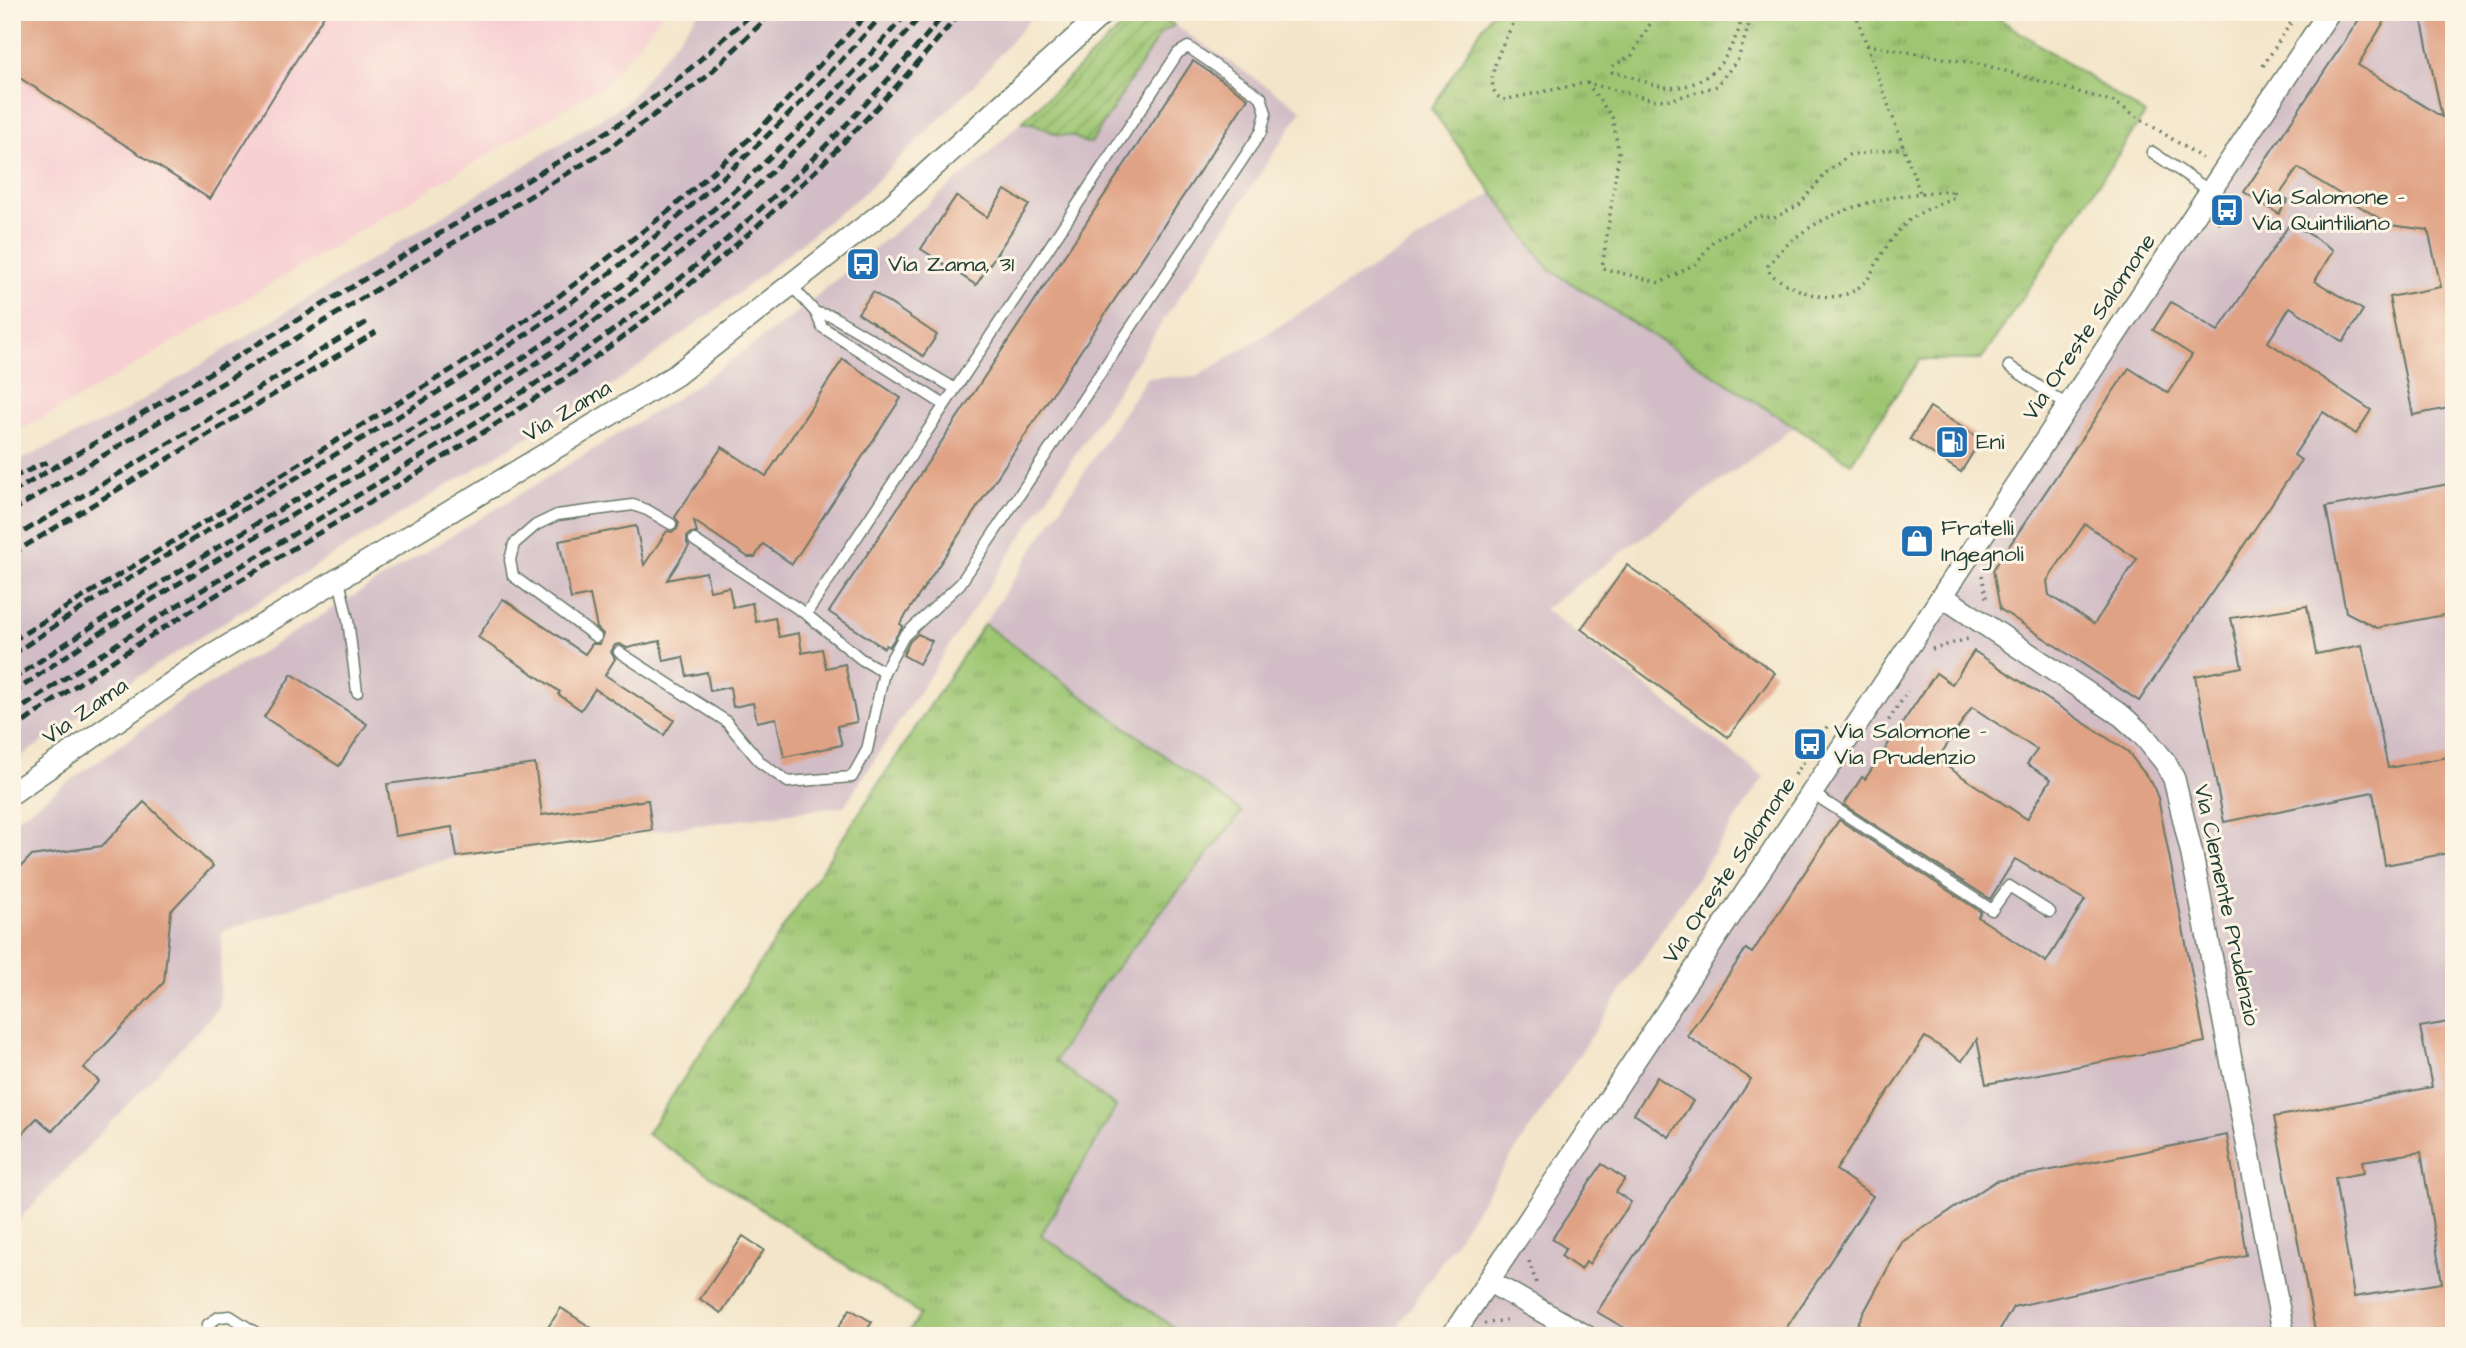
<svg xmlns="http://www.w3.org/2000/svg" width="2466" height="1348" font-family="'Architects Daughter',sans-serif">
	<defs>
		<pattern id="grass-tufts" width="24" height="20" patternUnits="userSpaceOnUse" patternTransform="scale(1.75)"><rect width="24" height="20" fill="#9ec672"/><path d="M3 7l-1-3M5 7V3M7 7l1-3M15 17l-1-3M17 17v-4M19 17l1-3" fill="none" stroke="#80a25e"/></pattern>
		<pattern id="garden-furrows" width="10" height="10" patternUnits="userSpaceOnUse" patternTransform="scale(1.75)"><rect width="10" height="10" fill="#9ec672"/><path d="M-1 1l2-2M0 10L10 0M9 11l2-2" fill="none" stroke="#80a25e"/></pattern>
	</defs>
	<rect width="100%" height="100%" fill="#fcf5e5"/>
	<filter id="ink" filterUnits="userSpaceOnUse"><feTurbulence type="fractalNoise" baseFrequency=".0143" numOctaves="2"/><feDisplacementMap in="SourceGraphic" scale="14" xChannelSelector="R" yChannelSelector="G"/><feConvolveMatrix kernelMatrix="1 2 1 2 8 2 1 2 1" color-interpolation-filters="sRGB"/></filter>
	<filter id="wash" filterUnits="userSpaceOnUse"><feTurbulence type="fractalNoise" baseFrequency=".00686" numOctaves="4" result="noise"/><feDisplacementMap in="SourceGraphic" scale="28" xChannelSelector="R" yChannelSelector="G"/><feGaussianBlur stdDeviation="1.57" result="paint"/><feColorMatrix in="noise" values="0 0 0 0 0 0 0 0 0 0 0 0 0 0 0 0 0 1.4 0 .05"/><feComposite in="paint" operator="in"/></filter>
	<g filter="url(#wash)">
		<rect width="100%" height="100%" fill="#f3e5c9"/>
		<!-- built -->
		<polygon fill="#f7cfd2" points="12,12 664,12 606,84 73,402 12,434"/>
		<!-- industrial -->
		<g fill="#d2bdc6">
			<polygon points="699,12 1036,12 973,86 865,192 732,298 611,386 227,620 102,700 12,763 12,464 120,414 626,103"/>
			<polygon points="1137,12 1155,12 1302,110 844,806 456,857 406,870 222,931 219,1008 12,1227 12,822 185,699 677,398 785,322 978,163"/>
			<polygon points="2329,12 2454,12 2454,1336 1452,1336"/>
			<polygon points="1493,193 1557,274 1795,427 1544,609 1764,777 1392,1336 1186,1336 1041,1235 1116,1107 1054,1061 1102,985 1242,812 984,624 1147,377 1197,377"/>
		</g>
		<!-- grass -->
		<g fill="url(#grass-tufts)" stroke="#5e8253" stroke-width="2">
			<polygon points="1492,12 1989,12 2145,114 1981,360 1919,360 1851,463 1549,269 1431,109"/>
			<polygon points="984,624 1242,812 1102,985 1055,1061 1116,1107 1041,1235 1186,1336 906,1336 920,1314 647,1134"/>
		</g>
		<!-- garden -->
		<polygon fill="url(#garden-furrows)" stroke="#5e8253" stroke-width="2" points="1137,12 1155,12 1174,25 1160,34 1153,45 1091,143 1084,142 1073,136 1059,135 1032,123 1021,123"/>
		<g id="blocks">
			<!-- building -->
			<g fill="#e0a284" fill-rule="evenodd">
				<polygon points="12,12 326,12 210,199 12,73"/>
				<polygon points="2364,12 2390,12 2358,65 2442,117 2420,12 2454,12 2454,407 2413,415 2389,297 2441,287 2428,230 2390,225 2298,168 2280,194 2288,200 2279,214 2244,192"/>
				<polygon points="1193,61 1248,98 900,624 903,626 889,647 886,645 884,648 829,612"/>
				<polygon points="1005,190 1029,205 976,285 921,249 956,196 987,217"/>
				<path d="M2291,222L2333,250L2315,281L2363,310L2343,342L2290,307L2268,342L2371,410L2356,434L2323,412L2294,455L2301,460L2139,701L2000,609L1993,570L2129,368L2168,393L2192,355L2153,330L2171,302L2218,331ZM2085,524L2137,559L2094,624L2049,595L2047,581Z"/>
				<polygon points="873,292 937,335 923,356 858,313"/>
				<polygon points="843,359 901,398 792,564 763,544 755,557 748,557 694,521 697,533 691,533 687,536 687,543 689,546 667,580 706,572 710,591 729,587 733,607 752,603 756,622 775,618 779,637 799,633 802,653 822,649 826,668 845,664 857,722 837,726 842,745 784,757 776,718 757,722 753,703 733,707 730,687 710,691 707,672 687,676 683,657 664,661 660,641 627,648 620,644 615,645 611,652 615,659 605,675 674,720 664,735 595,689 581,710 558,694 560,692 478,637 503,599 585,654 592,644 600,644 603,634 597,628 590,595 571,599 559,541 636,526 644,565 667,531 672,532 677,529 679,523 675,517 722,447 766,476"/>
				<polygon points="1930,407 1981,439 1961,472 1910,439"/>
				<polygon points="2454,483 2454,613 2377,628 2346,612 2326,507"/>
				<polygon points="1627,565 1775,673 1728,737 1581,629"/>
				<polygon points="2307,606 2316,654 2362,645 2388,768 2448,757 2454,788 2454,852 2385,865 2373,792 2224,822 2195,676 2242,667 2231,618"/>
				<polygon points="918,634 932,641 919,664 903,655 910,641"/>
				<path d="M1974,651L2127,751L2152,783L2158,798L2205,1042L1986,1084L1977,1039L1962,1061L1925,1037L1836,1170L1873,1196L1781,1336H1638L1597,1312L1751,1079L1687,1036L1746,949L1752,953L1839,820L1981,912L1978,917L2046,962L2085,900L2015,859L1990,899L1844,805L1862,777L1865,779L1936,673L1952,684ZM1972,707L2037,750L2027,764L2051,779L2027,819L1937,760Z"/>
				<polygon points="292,674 367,724 339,766 264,717"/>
				<polygon points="535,764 542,815 648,800 652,830 457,857 452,827 395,836 387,784"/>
				<polygon points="144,802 213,866 171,911 164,982 84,1068 99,1081 52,1131 37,1118 12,1144 12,876 31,856 102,846"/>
				<path d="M2454,1021V1336H2316L2274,1117L2432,1087L2420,1027ZM2421,1152L2442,1283L2354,1297L2335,1178L2364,1173L2362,1161Z"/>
				<polygon points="1657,1077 1693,1101 1669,1137 1634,1114"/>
				<polygon points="2227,1135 2246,1255 2013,1307 1996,1336 1851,1336 1902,1242 1996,1181"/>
				<polygon points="1602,1164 1625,1179 1616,1192 1631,1202 1589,1264 1586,1262 1581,1270 1561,1256 1566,1248 1552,1239"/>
				<polygon points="743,1236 764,1250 721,1313 700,1299"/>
				<polygon points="561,1308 604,1336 542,1336"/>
				<polygon points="850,1309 872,1322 863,1336 833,1336"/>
			</g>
		</g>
	</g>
	<g filter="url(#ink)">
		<use href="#blocks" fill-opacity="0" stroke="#697868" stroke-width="2"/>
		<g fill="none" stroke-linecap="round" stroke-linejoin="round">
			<!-- service casing -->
			<g stroke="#697868" stroke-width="13">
				<g id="service">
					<polyline points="2152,152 2210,191"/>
					<polyline points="791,285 816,313 822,327 943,404"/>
					<polyline points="816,313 832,316 954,388"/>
					<polyline points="2009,366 2068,406"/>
					<polyline points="694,540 806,614 861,659 884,672"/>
					<polyline points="339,580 348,620 357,692"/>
					<polyline points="596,637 513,576 510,560 514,544 536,525 557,515 633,505 647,510 671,524"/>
					<polyline points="619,652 726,721 761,763 788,782 852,777 867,750 884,672 904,636 960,584 1261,132 1266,113 1261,97 1188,47 1178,53 806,614"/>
					<polyline points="1812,793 1992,910 2009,886 2050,912"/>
					<polyline points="206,1336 208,1324 219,1317 230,1316 261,1336"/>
				</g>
			</g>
			<!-- minor casing -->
			<g stroke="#697868" stroke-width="24">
				<g id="minor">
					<polyline points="1942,596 2122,716 2143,735 2165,762 2174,779 2191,850 2284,1336"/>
					<polyline points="12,793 208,658 676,375 887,209 1104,12"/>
					<polyline points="1488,1281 1586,1336"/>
					<polyline points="1452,1336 2329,12"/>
				</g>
			</g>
			<!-- path -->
			<g stroke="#697868" stroke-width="3.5" stroke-dasharray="2 5" stroke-linecap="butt">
				<path d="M1519,12C1510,32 1475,86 1503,100L1580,84L1587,83L1654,100L1673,99L1717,86L1738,59L1753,12"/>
				<path d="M1657,12L1632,55L1613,66L1612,72C1630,75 1646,84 1665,87C1692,91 1720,72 1730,48C1736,37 1743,25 1740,12"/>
				<polyline points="1855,12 1920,193"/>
				<polyline points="1867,45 1984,65 2114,102 2202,158"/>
				<polyline points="2263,66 2292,21"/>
				<polyline points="1587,83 1612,117 1619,153 1602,268 1660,283 1697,263 1713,241 1758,216 1774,218 1799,205 1826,173 1849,155 1904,148"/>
				<path d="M1953,191L1954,197C1937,205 1920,211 1906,223C1894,234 1885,249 1877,263C1873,269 1870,277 1865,282C1837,310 1798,293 1770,274L1768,266C1808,210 1888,193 1953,191Z"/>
				<polyline points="2218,224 2238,195"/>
				<polyline points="1982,575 1987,602"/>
				<polyline points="1932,649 1968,639"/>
				<polyline points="1877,738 1908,691"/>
				<polyline points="1795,775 1828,725"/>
				<polyline points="1529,1261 1536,1283"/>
				<polyline points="1484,1324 1511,1319"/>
			</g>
			<!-- service -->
			<use href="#service" stroke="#fff" stroke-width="10"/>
			<!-- minor -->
			<use href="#minor" stroke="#fff" stroke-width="21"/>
			<!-- rail -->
			<g stroke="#1f3d34" stroke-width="5" stroke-dasharray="10 5" stroke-linecap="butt">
				<polyline points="12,478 47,462"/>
				<polyline points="12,493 612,129 677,80 754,12"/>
				<polyline points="12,511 606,150 705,78 773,12"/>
				<polyline points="12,539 369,321"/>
				<polyline points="12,554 376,332"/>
				<polyline points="12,641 472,357 554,300 670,210 758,131 869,12"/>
				<path d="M12,655C162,551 324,466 477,367C630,269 765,148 885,12"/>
				<path d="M12,680C122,604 237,536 351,466C416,426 483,386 546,342C680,248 800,136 908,12"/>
				<path d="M12,694C169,580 342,491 504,385C661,281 801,155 924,12"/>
				<path d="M12,715C193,586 391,483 575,357C714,262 839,142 946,12"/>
				<path d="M12,731C194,596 399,495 584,365C726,265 850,145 961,12"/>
			</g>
		</g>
	</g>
	<!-- icons -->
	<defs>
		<g id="bus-square" transform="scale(1.75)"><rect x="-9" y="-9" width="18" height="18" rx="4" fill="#1f6fb2" stroke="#fcf5e5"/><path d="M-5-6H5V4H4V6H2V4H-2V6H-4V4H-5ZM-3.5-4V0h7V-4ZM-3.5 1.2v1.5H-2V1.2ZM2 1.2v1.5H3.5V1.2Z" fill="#fff"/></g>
		<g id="fuel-square" transform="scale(1.75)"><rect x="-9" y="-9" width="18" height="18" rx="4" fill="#1f6fb2" stroke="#fcf5e5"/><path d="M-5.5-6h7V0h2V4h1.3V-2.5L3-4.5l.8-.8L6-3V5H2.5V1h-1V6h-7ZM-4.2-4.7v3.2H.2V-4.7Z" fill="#fff"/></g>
		<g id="shop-square" transform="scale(1.75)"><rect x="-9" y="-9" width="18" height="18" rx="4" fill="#1f6fb2" stroke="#fcf5e5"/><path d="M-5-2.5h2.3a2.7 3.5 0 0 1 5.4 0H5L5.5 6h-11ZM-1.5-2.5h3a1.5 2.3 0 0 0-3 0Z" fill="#fff"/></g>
	</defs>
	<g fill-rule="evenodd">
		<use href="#bus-square" x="2227" y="210"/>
		<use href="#bus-square" x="863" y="264"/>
		<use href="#fuel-square" x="1952" y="442"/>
		<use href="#shop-square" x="1917" y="541"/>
		<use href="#bus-square" x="1810" y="744"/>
	</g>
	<g text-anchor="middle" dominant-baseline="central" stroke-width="6" stroke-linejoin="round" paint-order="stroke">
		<!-- poi labels -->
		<g font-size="23" fill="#1f3d34" stroke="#fcf5e5" text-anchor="start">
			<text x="2252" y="197">Via Salomone -<tspan x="2252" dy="26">Via Quintiliano</tspan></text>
			<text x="888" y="264">Via Zama, 31</text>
			<text x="1976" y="442">Eni</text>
			<text x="1941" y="528">Fratelli<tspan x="1941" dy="26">Ingegnoli</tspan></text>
			<text x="1834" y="731">Via Salomone -<tspan x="1834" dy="26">Via Prudenzio</tspan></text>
		</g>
		<!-- street labels -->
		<g font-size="23" fill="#1f3d34" stroke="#fcf5e5">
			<text transform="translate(2089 327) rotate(-56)">Via Oreste Salomone</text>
			<text transform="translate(567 411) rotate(-31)">Via Zama</text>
			<text transform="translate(85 711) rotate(-35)">Via Zama</text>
			<text transform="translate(1729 870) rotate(-56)">Via Oreste Salomone</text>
			<text transform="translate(2227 905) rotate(78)">Via Clemente Prudenzio</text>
		</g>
	</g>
	<!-- margin -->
	<rect width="2466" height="1348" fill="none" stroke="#fcf5e5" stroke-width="42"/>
</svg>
